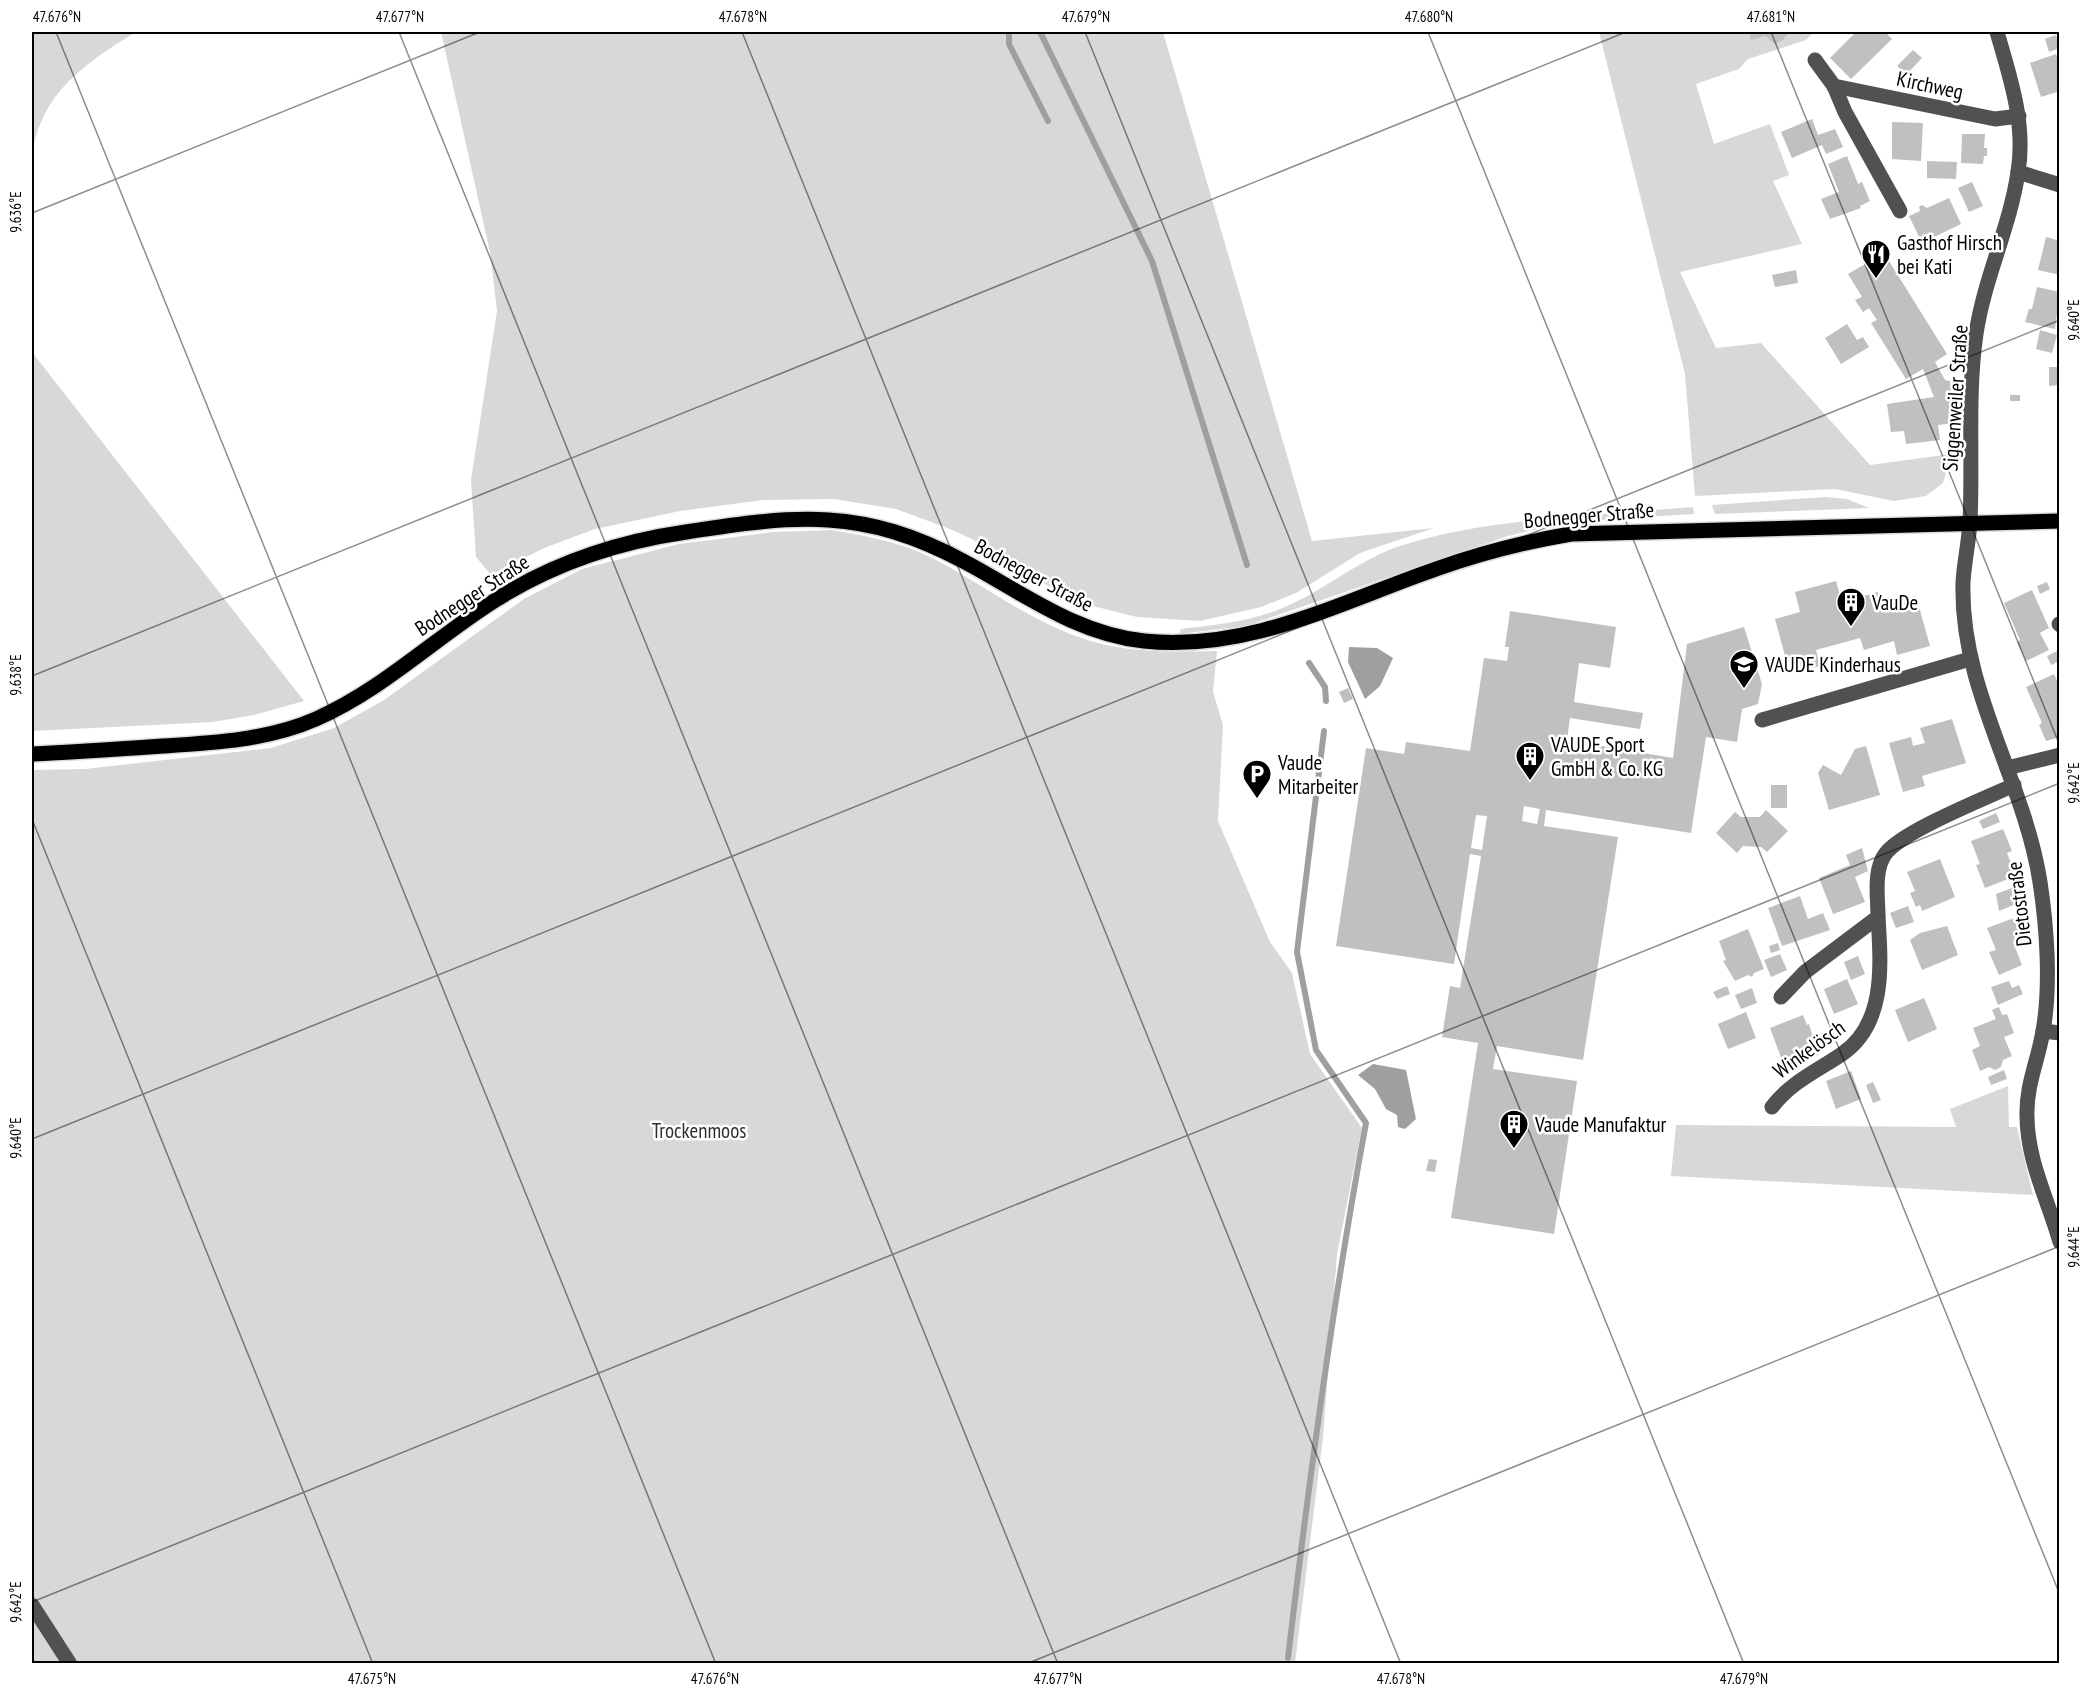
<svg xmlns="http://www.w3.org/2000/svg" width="2091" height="1695" font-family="'PT Sans Narrow',sans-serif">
	<rect width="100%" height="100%" fill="#fff"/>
	<!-- green -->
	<g fill="#d8d8d8">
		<path d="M32,32H136C101,53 58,81 42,120C37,130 35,141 32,151Z"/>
		<polygon points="441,32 1163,32 1312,541 1434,528 1360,553 1296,593 1261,607 1200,621 1137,617 1093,606 1055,590 972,539 950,529 896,509 834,499 763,500 680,511 595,529 544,548 491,575 476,557 471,480 497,311 490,252"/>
		<polygon points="1599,32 1814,32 1806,40 1748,59 1739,69 1696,84 1714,144 1770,124 1789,175 1773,181 1802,244 1680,272 1716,348 1761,343 1870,465 1951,454 1943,483 1926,496 1894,501 1835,489 1695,496 1685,374"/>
		<polygon points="32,352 304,701 254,715 213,722 32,731"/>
		<polygon points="1826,497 1847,499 1869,508 1715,514 1712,505"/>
		<polygon points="1693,507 1694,514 1626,518 1627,512"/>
		<path d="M1614,513L1616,519L1559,524L1508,536L1246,626L1179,634L1181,629C1214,625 1249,622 1280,609C1321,593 1355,562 1397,547C1466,524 1541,519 1614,513Z"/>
		<path d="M831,530C868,536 902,542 936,560C988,587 1036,626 1094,642C1135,653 1174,652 1217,651L1213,692L1223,725L1218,821L1270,942L1292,973L1310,1054L1362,1128L1337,1254L1323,1437L1295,1663H32V770L85,769L271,748L334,728L384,700L524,599L582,569L679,544L773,532Z"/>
		<polygon points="2008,1086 2009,1127 2017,1127 2033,1195 1671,1176 1676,1125 1956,1127 1950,1109"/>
	</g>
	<!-- water -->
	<g fill="#9f9f9f">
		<polygon points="1349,647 1377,648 1393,658 1380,686 1365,699 1348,662"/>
		<polygon points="1373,1064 1406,1070 1416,1119 1405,1129 1398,1127 1397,1115 1386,1109 1375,1089 1358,1075"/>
	</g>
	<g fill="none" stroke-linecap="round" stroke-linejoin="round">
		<!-- stream -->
		<g stroke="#9f9f9f" stroke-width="6">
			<polyline points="1009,32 1009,44 1048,121"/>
			<polyline points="1040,32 1152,261 1247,565"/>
			<polyline points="1309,663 1325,687 1326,701"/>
			<path d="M1288,1658C1309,1479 1333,1300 1366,1123L1316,1050L1297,952L1324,731"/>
		</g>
	</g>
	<!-- building -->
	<g fill="#c0c0c0" fill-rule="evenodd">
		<polygon points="1749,32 1789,32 1783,40 1775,44 1765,36 1751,40"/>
		<polygon points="1856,32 1885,32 1892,39 1851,79 1830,58"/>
		<polygon points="2056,35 2060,48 2049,52 2045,39"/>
		<polygon points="1913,50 1922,58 1906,75 1897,66"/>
		<polygon points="2056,54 2060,65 2060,91 2041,97 2030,63"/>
		<polygon points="1812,119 1818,135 1835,129 1843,147 1826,154 1822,145 1792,158 1781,132"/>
		<polygon points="1892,122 1923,123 1921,161 1892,159"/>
		<polygon points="1962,134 1985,134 1984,148 1987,148 1987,156 1984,156 1983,164 1961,163"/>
		<polygon points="1847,156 1858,184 1862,182 1870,201 1860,206 1861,208 1830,219 1821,199 1839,192 1828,164"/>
		<polygon points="1927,161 1957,162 1956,179 1927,178"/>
		<polygon points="1972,182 1983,206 1969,212 1958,188"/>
		<polygon points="1949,198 1961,224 1922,243 1909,216 1920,211 1919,207 1922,205 1927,208"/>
		<polygon points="2046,237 2060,241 2060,275 2038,270"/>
		<polygon points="1884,253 1947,354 1935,362 1945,380 1950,381 1955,423 1938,425 1940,440 1906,444 1904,431 1891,432 1887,404 1934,397 1923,369 1906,379 1871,323 1877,320 1869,308 1863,312 1855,300 1862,297 1848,274"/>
		<polygon points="1796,270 1798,283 1775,287 1772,275"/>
		<polygon points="2037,287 2060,292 2055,329 2025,322 2029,309 2032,309"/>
		<polygon points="1847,324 1857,340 1863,337 1869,347 1841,364 1825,338"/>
		<polygon points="2040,330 2057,335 2052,353 2036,349"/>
		<polygon points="2049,367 2060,367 2060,385 2049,386"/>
		<rect x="2010" y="395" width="10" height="6"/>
		<polygon points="1836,581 1842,602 1878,592 1882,605 1916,596 1930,646 1897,655 1894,641 1864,650 1860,638 1816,650 1820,666 1790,674 1775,619 1800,612 1795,592"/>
		<polygon points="2047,582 2050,589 2040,594 2037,586"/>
		<polygon points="2032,590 2049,628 2040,633 2049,650 2026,661 2017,642 2020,640 2004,603"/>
		<path d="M1510,611L1616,627L1610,668L1579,663L1574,702L1643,713L1640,729L1570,718L1567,740L1673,758L1687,644L1744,627L1762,684L1758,704L1742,709L1737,742L1706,737L1691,833L1546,810L1544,826L1618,837L1583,1060L1497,1046L1493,1069L1577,1081L1554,1234L1451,1218L1478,1043L1442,1037L1450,986L1460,988L1481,856L1470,854L1454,964L1336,946L1366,748L1404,754L1406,742L1470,751L1484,658L1507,661L1509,647H1505ZM1524,806L1540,809L1537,824L1522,821ZM1476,815L1487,816L1482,850L1471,848Z"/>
		<polygon points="2057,651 2060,661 2051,665 2047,656"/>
		<polygon points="2054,674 2060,687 2060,737 2046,741 2039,725 2042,723 2026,687"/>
		<polygon points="1348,688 1353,699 1344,703 1339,692"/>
		<polygon points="1952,719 1966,763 1922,776 1925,786 1903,792 1889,743 1911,737 1913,746 1925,743 1920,728"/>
		<polygon points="1866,746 1880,795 1829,810 1818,773 1823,765 1841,775 1855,749"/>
		<rect x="1771" y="785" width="16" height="23"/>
		<polygon points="1766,810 1788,831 1767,852 1761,847 1743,846 1737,853 1716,833 1735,812 1741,817 1760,817"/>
		<polygon points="1996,813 2000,822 1983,829 1979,821"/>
		<polygon points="2003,829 2012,851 2007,853 2016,876 1985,888 1976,865 1980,864 1971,841"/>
		<polygon points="1862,848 1868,871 1855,877 1865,902 1833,914 1819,878 1850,865 1846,855"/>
		<polygon points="1940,859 1955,897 1922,911 1920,905 1916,907 1910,893 1915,891 1907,872"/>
		<polygon points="2012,888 2016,904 1999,911 1996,894"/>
		<polygon points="1800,896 1808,919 1823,913 1830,930 1782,946 1768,908"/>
		<polygon points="1908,906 1914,922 1896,928 1890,913"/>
		<polygon points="2014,918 2023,939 2013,942 2022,965 1999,975 1989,952 1996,950 1987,928"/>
		<polygon points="1947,926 1958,955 1922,970 1910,940 1920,933"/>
		<polygon points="1748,929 1764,969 1754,973 1752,977 1748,975 1735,981 1723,961 1726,960 1719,941"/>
		<polygon points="1778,943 1780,950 1771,953 1769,946"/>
		<polygon points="1780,954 1787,970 1771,977 1764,960"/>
		<polygon points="1858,956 1865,974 1851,980 1844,962"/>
		<polygon points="1847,979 1858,1004 1834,1014 1824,989"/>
		<polygon points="2009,981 2012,988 2019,985 2023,994 1998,1005 1991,987"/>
		<polygon points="1727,986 1730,994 1717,999 1713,992"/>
		<polygon points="1752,988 1757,1003 1741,1009 1735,995"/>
		<polygon points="1924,998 1937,1029 1908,1042 1895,1010"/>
		<polygon points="1999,1007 2002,1015 2007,1014 2014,1033 2004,1037 2012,1056 2003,1060 2001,1067 1995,1070 1989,1067 1980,1071 1972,1050 1980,1046 1973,1028 1996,1019 1992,1010"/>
		<polygon points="1746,1012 1756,1038 1728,1049 1718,1024"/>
		<polygon points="1803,1015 1807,1025 1809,1024 1818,1055 1785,1068 1770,1028"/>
		<polygon points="2004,1070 2007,1079 1991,1085 1988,1077"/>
		<polygon points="1851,1071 1861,1099 1836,1109 1826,1081"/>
		<polygon points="1873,1082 1881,1100 1873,1103 1866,1085"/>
		<polygon points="1429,1159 1437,1160 1435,1172 1426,1171"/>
	</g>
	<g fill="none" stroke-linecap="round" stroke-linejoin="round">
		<!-- major casing -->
		<g stroke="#dbdbdb" stroke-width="18">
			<path id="major" d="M32,754C75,752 119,749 163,746C214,743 268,740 316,719C382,690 434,639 494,601C553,563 617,542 686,532C796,515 863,507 965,562C1023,593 1076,634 1144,641C1248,652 1341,602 1436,569C1481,553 1524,542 1571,534L2060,521"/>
		</g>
		<!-- minor -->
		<g stroke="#515151" stroke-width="15">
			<path d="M1997,32C2010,77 2026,124 2018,172C2010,227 1984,279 1976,334C1967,396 1973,459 1970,521C1969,542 1964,562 1963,583C1960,690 2024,779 2040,882C2047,928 2051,986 2043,1031C2038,1061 2026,1085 2027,1116C2027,1160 2048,1200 2060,1242"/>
			<polyline points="1815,60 1834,86 1995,119 2019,116"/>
			<polyline points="1834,86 1845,112 1900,211"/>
			<polyline points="2018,172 2060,185"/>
			<polyline points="2059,624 2060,625"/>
			<polyline points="1762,720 1970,659"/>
			<polyline points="2007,768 2060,755"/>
			<path d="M1781,997L1805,972L1878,917C1878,898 1873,869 1886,853C1903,831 1986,798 2014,785"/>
			<polyline points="2043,1031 2060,1033"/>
			<path d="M1772,1107C1791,1082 1817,1071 1842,1054C1886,1024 1881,965 1878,917"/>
			<polyline points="32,1605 70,1664"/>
		</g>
		<!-- major -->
		<use href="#major" stroke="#000" stroke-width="15"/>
	</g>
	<!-- ticks -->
	<path fill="none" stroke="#000" stroke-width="1.5" stroke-opacity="0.45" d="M56,32L716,1664M399,32L1058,1664M742,32L1401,1664M1085,32L1744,1664M1428,32L2060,1595M1771,32L2060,746M32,213L480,32M32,676L1626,32M32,819L373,1664M32,1139L2060,320M32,1602L2060,783M1026,1664L2060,1246"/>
	<!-- icons -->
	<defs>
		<g id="restaurant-pin" transform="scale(1.5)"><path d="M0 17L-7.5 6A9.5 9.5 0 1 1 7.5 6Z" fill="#000" stroke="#fff"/><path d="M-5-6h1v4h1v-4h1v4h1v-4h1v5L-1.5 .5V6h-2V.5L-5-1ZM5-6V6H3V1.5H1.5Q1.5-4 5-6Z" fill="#fff"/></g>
		<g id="building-pin" transform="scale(1.5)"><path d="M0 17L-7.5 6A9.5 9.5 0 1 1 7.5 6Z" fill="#000" stroke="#fff"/><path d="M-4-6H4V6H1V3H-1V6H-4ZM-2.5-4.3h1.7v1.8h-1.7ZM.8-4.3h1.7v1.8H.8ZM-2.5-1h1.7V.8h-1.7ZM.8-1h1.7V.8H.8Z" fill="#fff"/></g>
		<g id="school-pin" transform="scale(1.5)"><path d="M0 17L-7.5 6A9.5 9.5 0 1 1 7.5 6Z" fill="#000" stroke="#fff"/><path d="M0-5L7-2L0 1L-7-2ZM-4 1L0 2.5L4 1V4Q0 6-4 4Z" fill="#fff"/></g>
		<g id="parking-pin" transform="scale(1.5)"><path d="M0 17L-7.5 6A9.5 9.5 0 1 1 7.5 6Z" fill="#000" stroke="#fff"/><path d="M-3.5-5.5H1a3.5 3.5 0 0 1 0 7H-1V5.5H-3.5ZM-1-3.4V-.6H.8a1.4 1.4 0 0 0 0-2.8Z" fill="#fff"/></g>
	</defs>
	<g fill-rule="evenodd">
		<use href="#restaurant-pin" x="1876" y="254"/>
		<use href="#building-pin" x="1851" y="602"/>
		<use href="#school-pin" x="1744" y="664"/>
		<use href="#building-pin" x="1530" y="756"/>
		<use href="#parking-pin" x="1257" y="774"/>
		<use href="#building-pin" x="1514" y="1124"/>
	</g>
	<g text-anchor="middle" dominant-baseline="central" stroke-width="5" stroke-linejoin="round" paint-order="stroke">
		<!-- street labels -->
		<g font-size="21" fill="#000" stroke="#fff">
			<text transform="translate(1930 85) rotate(12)">Kirchweg</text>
			<text transform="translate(1955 398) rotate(-86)">Siggenweiler Straße</text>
			<text transform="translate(1589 515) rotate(-5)">Bodnegger Straße</text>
			<text transform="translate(1034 575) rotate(28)">Bodnegger Straße</text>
			<text transform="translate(472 595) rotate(-33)">Bodnegger Straße</text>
			<text transform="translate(2019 904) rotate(-97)">Dietostraße</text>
			<text transform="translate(1809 1049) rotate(-36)">Winkelösch</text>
		</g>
		<!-- poi labels -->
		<g font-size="21" fill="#000" stroke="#fff" text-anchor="start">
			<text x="1897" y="242">Gasthof Hirsch<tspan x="1897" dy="24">bei Kati</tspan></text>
			<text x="1872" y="602">VauDe</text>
			<text x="1765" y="664">VAUDE Kinderhaus</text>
			<text x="1551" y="744">VAUDE Sport<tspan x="1551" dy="24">GmbH &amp; Co. KG</tspan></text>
			<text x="1278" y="762">Vaude<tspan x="1278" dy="24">Mitarbeiter</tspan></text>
			<text x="1535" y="1124">Vaude Manufaktur</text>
		</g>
		<!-- park labels -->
		<g font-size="21" fill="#2f2f2f" stroke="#fff">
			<text x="699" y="1130">Trockenmoos</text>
		</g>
	</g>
	<!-- border -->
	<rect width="2091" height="1695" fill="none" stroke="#ffffff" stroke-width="66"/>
	<rect x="33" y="33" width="2025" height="1629" fill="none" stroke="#000" stroke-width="2"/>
	<g font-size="15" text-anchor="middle" fill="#000">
		<text x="57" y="22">47.676°N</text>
		<text x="400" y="22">47.677°N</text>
		<text x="743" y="22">47.678°N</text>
		<text x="1086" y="22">47.679°N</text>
		<text x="1429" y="22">47.680°N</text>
		<text x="1771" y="22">47.681°N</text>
		<text transform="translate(16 212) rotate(-90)" y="5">9.636°E</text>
		<text transform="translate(2074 320) rotate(-90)" y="5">9.640°E</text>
		<text transform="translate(16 675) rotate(-90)" y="5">9.638°E</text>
		<text transform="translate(2074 783) rotate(-90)" y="5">9.642°E</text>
		<text transform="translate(16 1138) rotate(-90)" y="5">9.640°E</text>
		<text transform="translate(2074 1247) rotate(-90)" y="5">9.644°E</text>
		<text transform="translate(16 1602) rotate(-90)" y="5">9.642°E</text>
		<text x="372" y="1684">47.675°N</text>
		<text x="715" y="1684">47.676°N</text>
		<text x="1058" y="1684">47.677°N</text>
		<text x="1401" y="1684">47.678°N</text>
		<text x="1744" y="1684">47.679°N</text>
	</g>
</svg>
